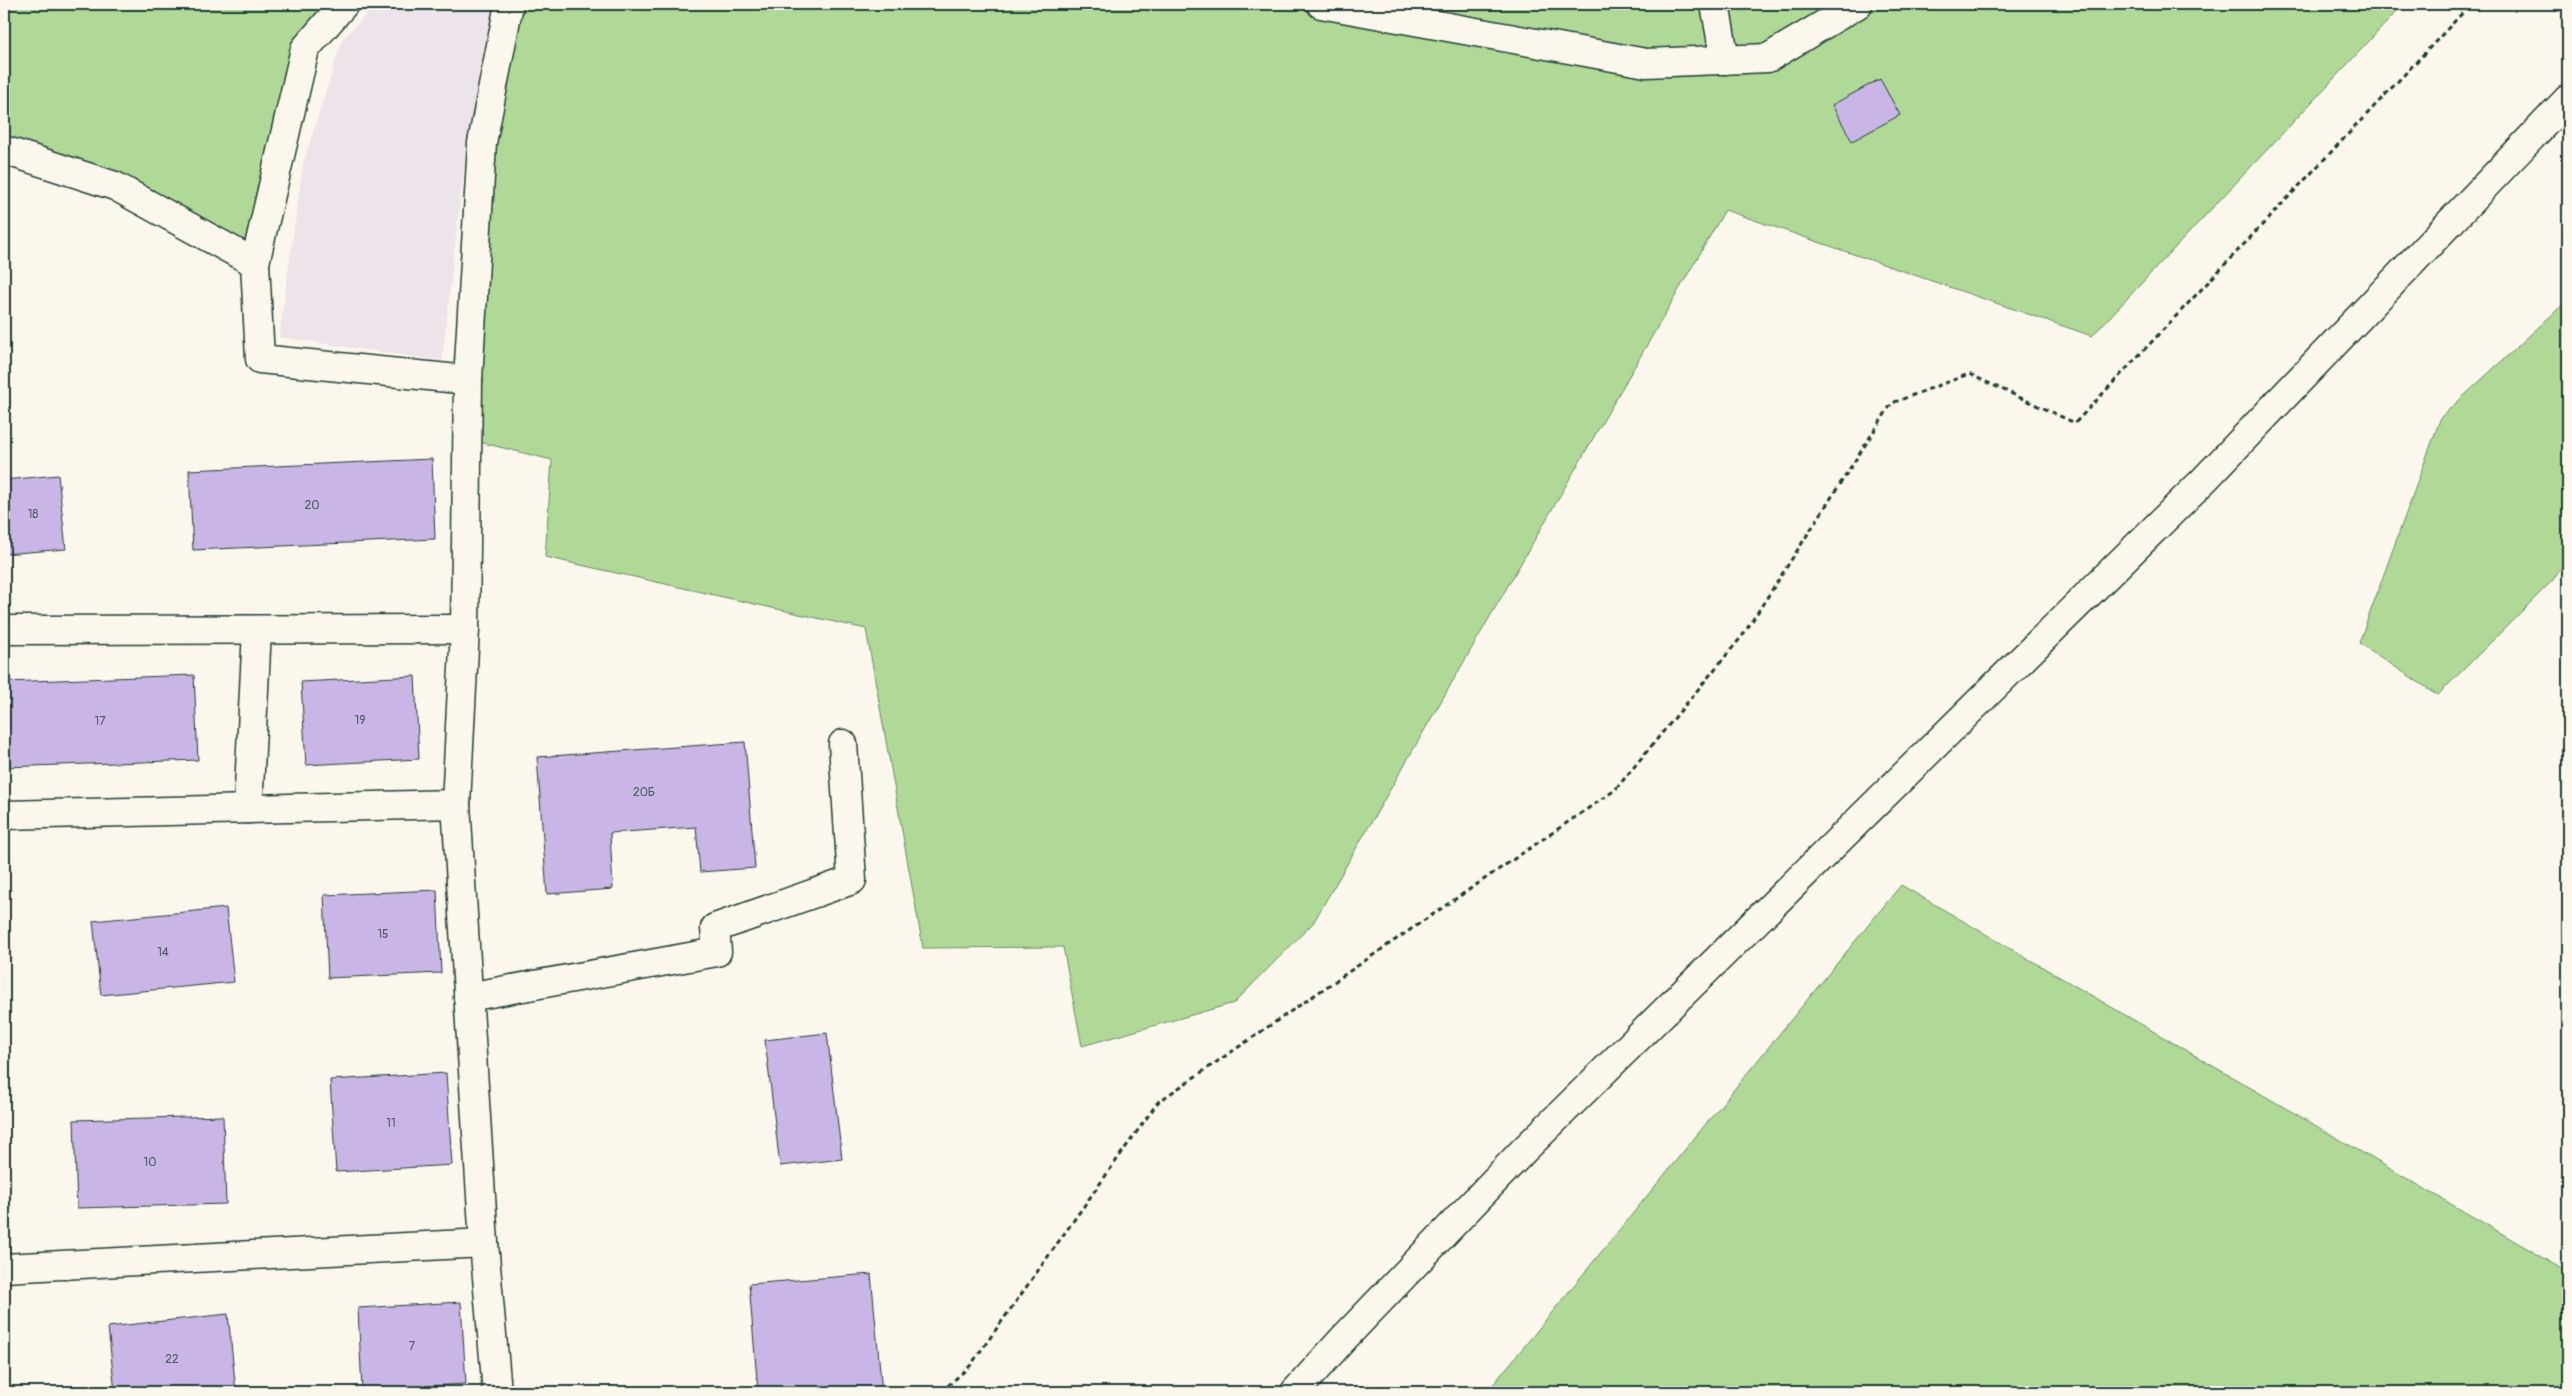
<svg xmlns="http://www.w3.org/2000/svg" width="2572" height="1396" font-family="Pangolin,sans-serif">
	<rect width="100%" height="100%" fill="#fbf7ec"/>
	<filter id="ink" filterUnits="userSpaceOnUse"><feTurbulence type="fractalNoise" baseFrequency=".02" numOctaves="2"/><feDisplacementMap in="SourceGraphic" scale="10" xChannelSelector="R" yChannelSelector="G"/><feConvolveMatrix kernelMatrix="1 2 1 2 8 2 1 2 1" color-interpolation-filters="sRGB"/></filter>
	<g filter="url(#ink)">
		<!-- built -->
		<polygon fill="#ece4ea" points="376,4 495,4 467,140 442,361 279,337 303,164 342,40"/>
		<!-- green -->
		<g fill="#b0d997" stroke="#688b66">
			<polygon points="4,4 344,4 305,49 255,263 4,150"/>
			<polygon points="514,4 2404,4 2092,336 1725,210 1313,923 1234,1003 1082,1046 1063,947 923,948 866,629 545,557 552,460 467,439 482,143"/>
			<polygon points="2568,300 2568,556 2553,580 2438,695 2359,643 2441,417"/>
			<polygon points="1901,885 2568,1272 2568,1392 1487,1392"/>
		</g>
		<!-- building -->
		<g fill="#c9b6e6" stroke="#1f3d34">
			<polygon points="1880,79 1900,115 1852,141 1832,105"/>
			<polygon points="432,459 435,539 193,550 189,470"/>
			<polygon points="58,475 66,549 4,554 4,480"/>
			<polygon points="194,675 198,760 4,767 4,682"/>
			<polygon points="415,676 419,759 306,765 301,682"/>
			<polygon points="745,742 755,868 700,872 696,827 610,833 613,889 547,894 537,757"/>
			<polygon points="437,890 441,973 328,978 324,895"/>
			<polygon points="226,908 234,982 101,995 93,921"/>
			<polygon points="827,1033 842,1159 780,1166 765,1040"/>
			<polygon points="446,1073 452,1165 336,1172 330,1080"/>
			<polygon points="223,1116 226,1204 77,1208 74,1120"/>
			<polygon points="871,1274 882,1392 758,1392 749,1284"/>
			<polygon points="461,1302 466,1384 362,1390 358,1308"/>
			<polygon points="228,1314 236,1392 115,1392 108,1327"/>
		</g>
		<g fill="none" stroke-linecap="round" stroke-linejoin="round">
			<!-- minor casing -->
			<g stroke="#1f3d34" stroke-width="31">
				<g id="minor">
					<polyline points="1321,4 1646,63 1768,58 1858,4"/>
					<polyline points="1715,4 1725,60"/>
					<polyline points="4,150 115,186 255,263 260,359 468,380"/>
					<polyline points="255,263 305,49 344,4"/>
					<polyline points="4,630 465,629"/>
					<polyline points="248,809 257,630"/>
					<polyline points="4,815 456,804"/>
					<polyline points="468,997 717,952 715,928 852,880 843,744"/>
					<polyline points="4,1268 484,1243"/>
					<polyline points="497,1392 484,1243 456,804 465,629 468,380 482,143 509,4"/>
				</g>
			</g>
			<!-- major casing -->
			<g stroke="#1f3d34" stroke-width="31">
				<polyline id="major" points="1295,1392 1344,1338 1523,1151 2204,480 2568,99"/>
			</g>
			<!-- path -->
			<polyline stroke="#1f3d34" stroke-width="3" stroke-dasharray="5 4" stroke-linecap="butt" points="941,1392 970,1366 1158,1102 1615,790 1743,635 1892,403 1969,374 2075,423 2471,4"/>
			<!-- minor -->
			<use href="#minor" stroke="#fbf7ec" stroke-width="28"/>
			<!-- major -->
			<use href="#major" stroke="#fbf7ec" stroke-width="28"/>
		</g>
	</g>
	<g text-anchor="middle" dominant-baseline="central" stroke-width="5" stroke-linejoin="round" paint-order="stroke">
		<!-- number labels -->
		<g font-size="12" fill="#4a5b60">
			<text x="312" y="505">20</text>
			<text x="33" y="514">18</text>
			<text x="360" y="720">19</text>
			<text x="100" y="721">17</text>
			<text x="644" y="792">20Б</text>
			<text x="383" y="934">15</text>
			<text x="163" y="952">14</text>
			<text x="391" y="1123">11</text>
			<text x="150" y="1162">10</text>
			<text x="412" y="1346">7</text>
			<text x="172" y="1359">22</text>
		</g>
	</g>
	<!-- margin -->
	<rect width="2572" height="1396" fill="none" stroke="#fbf7ec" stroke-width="20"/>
	<rect x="10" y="10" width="2552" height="1376" fill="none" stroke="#1f3d34" stroke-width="2" filter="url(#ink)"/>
</svg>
